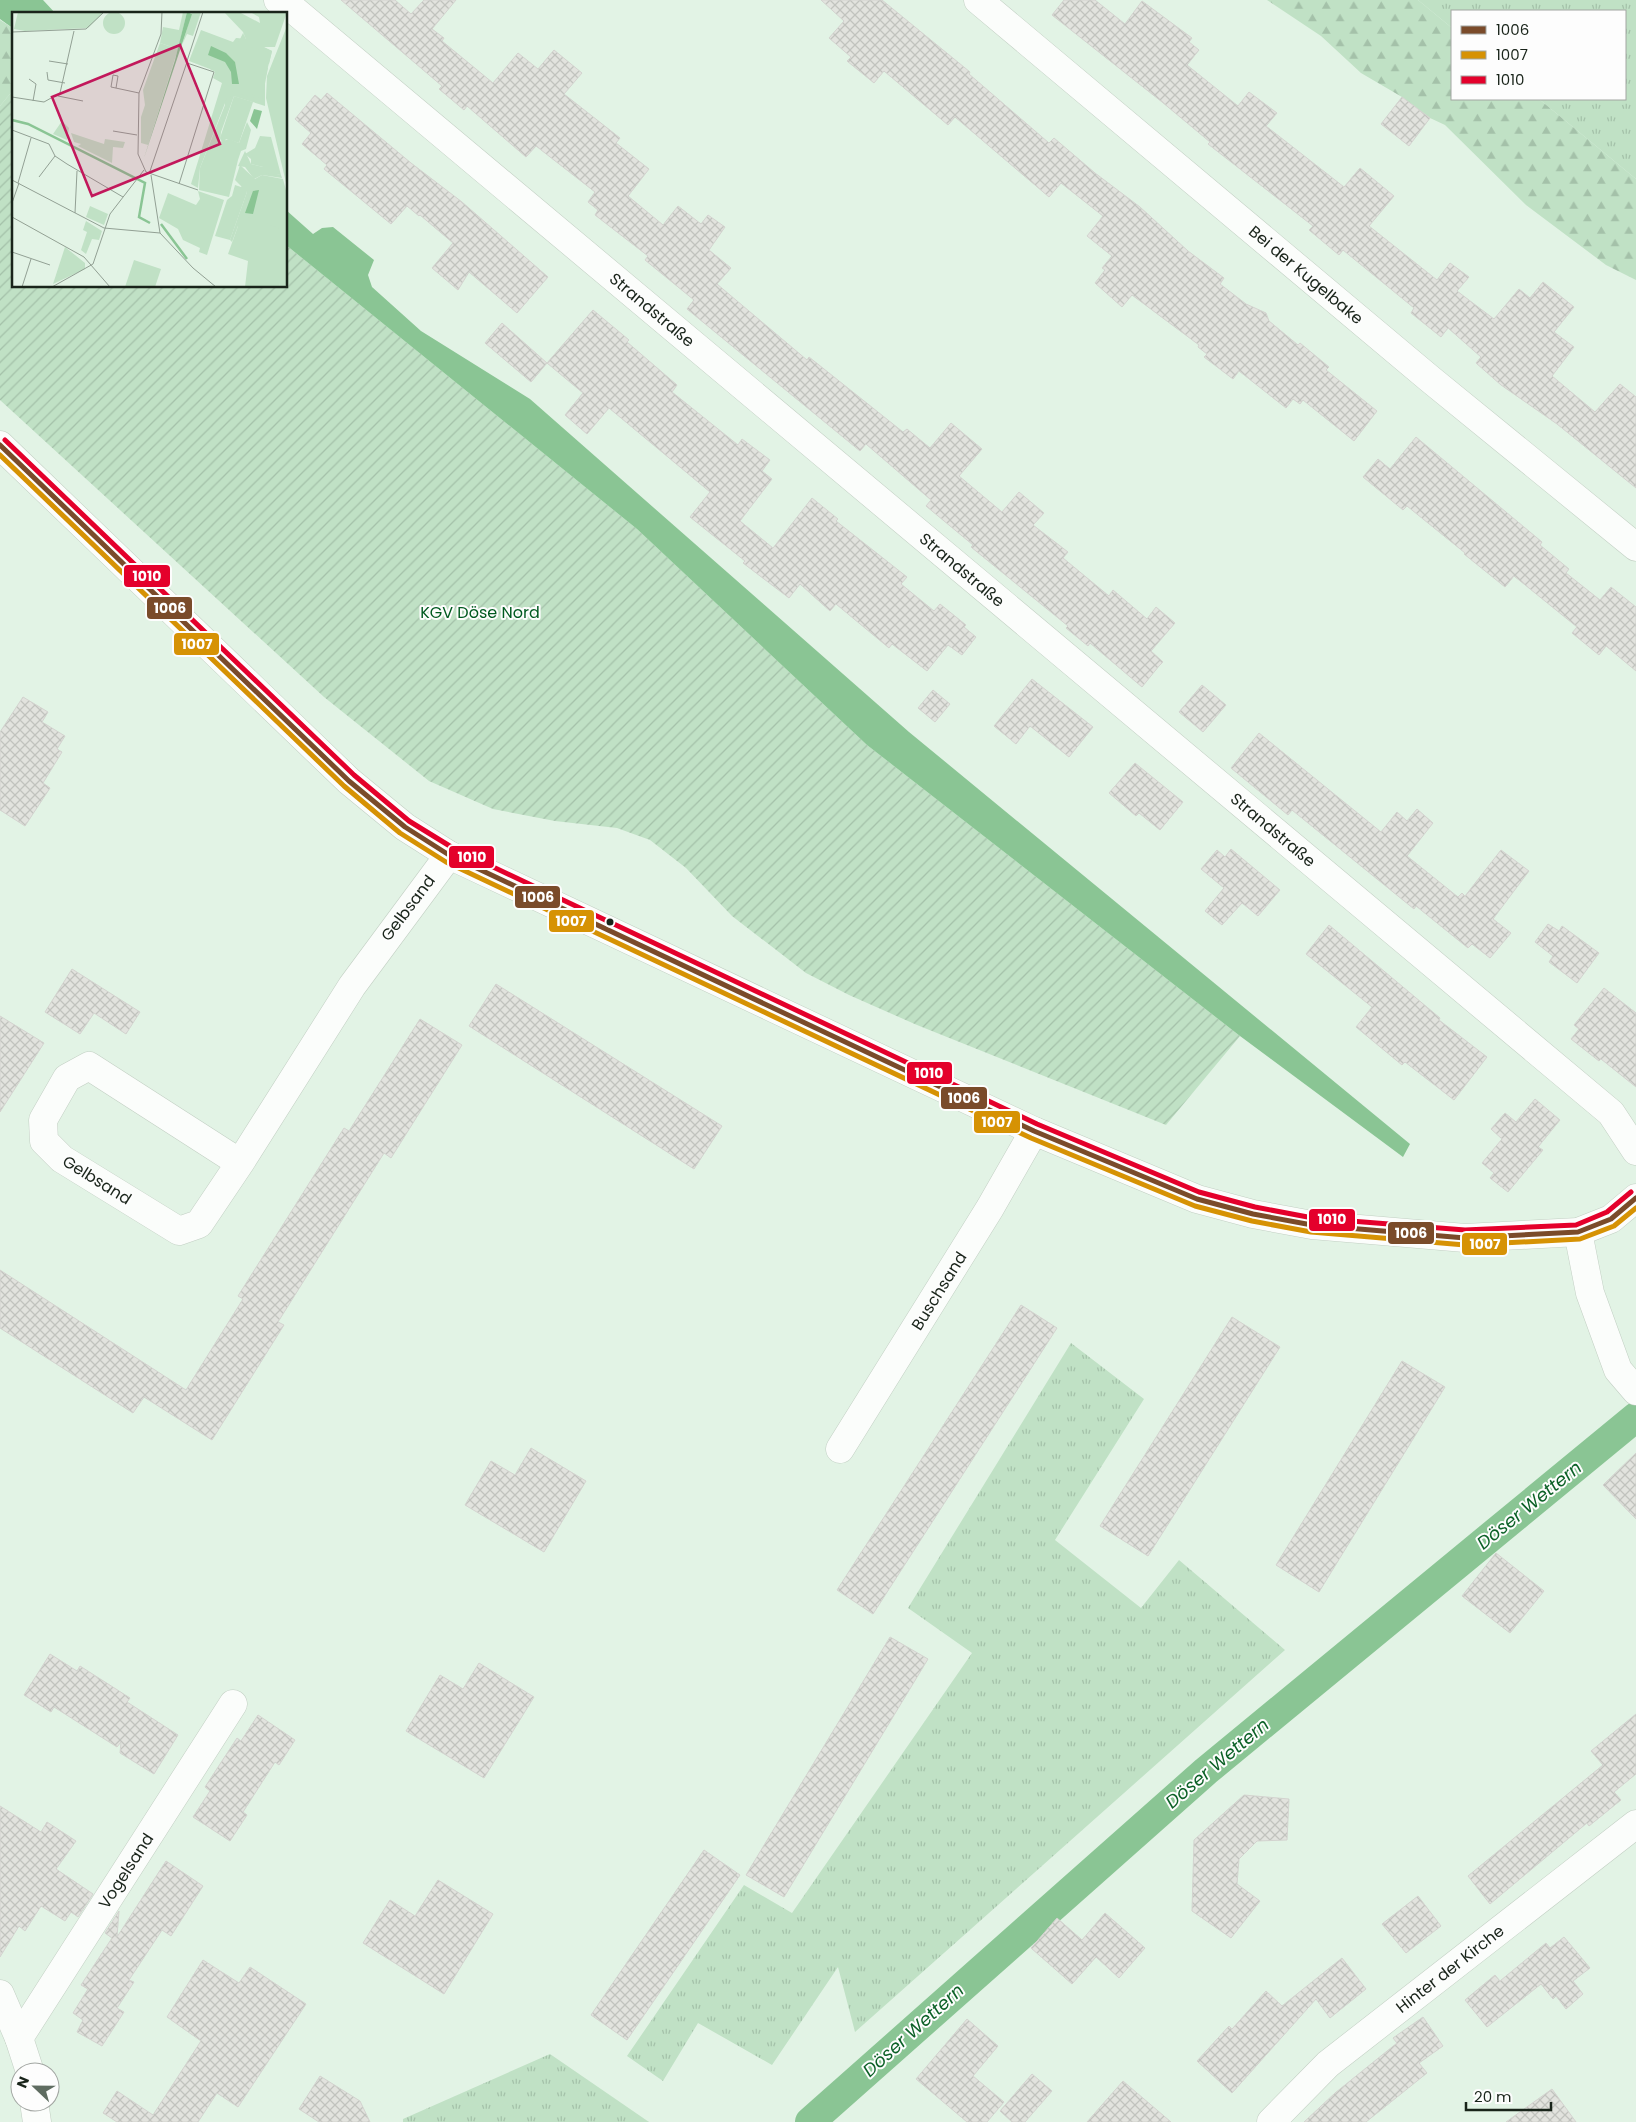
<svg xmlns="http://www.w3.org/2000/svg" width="1636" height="2122" font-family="Poppins,sans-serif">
	<defs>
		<pattern id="grass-tufts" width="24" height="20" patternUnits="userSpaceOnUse" patternTransform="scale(1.25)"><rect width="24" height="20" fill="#c0e1c5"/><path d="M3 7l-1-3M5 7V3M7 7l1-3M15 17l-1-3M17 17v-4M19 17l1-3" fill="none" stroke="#a4c1a9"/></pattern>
		<pattern id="forest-firs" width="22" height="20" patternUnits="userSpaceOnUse" patternTransform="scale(1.25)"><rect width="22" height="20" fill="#c0e1c5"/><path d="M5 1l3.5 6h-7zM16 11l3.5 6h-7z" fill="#a4c1a9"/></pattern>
		<pattern id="garden-furrows" width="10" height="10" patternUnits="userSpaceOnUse" patternTransform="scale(1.25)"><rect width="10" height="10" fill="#c0e1c5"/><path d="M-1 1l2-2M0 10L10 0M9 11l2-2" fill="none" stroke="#a4c1a9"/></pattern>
		<pattern id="building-cross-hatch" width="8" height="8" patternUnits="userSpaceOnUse" patternTransform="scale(1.25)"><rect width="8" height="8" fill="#e2e3de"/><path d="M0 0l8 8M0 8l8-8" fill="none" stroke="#c1c3be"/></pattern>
	</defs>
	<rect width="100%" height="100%" fill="#e2f3e5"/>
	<!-- grass -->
	<g fill="url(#grass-tufts)">
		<polygon points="1418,0 1636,0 1636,179 1539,99 1625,99 1625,11 1452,11 1452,28"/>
		<polygon points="1071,1343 1144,1399 1055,1540 1141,1608 1179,1560 1285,1650 855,2032 838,1967 772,2065 698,2023 663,2081 627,2056 744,1885 792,1913 972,1653 908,1608"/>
		<polygon points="550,2054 649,2122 403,2122 403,2119"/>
	</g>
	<!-- forest -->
	<g fill="url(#forest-firs)">
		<polygon points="1267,0 1418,0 1452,28 1452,99 1539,99 1636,179 1636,280 1606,265 1526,205 1445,125 1430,118 1402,97 1361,73 1321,36"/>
		<polygon points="0,20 14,29 14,89 0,106"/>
	</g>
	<!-- garden -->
	<polygon fill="url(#garden-furrows)" points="14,89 14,286 286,286 286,245 637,529 867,745 1240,1036 1166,1125 917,1025 849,995 806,973 732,916 686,868 650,840 617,828 555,821 493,809 429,781 324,697 0,400 0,106"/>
	<!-- water -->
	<g fill="#8ac594">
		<polygon points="0,0 43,0 56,14 14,14 14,29 0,19"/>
		<polygon points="286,210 313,234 322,228 333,227 374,260 368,275 372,287 421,331 530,399 909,732 1410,1144 1403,1157 1240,1036 867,745 637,529 286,245"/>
	</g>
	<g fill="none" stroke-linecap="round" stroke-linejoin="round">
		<!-- canal -->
		<polyline stroke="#8ac594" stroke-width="30" points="810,2122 1206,1771 1636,1417"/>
	</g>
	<!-- building -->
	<g fill="url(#building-cross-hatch)" stroke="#d3d3cf">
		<polygon points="341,0 395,0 411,14 424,0 456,0 432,29 444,38 442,41 493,83 518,53 538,69 554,50 582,73 564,94 620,138 616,143 649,169 628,196 663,225 678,206 701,224 708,215 725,227 709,250 731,268 717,284 807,360 809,357 903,432 907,429 930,448 951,423 982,449 959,476 1002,512 1019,492 1044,513 1033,525 1068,552 1063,558 1109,596 1113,590 1147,619 1156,607 1175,623 1151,651 1163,662 1159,666 1142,687 1090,643 1088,646 1066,628 1068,626 971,547 973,545 926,506 931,500 866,444 860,451 687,309 694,300 645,260 648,256 595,215 598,210 588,202 595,192 536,146 526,157 467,106 464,110 439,89 442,86"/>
		<polygon points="821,0 882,0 970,72 969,74 1049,143 1054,138 1095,173 1140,207 1188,251 1224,278 1220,284 1246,304 1266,313 1269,321 1298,345 1300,343 1329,367 1326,370 1377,411 1354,441 1303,400 1300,404 1293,399 1286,408 1239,371 1233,379 1204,357 1207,354 1198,347 1199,345 1132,295 1122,307 1095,283 1105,270 1102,268 1112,256 1087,236 1103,216 1061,183 1049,197 955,117 948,125 884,71 874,83 847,61 851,57 829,38 844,21"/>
		<polygon points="1064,0 1095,0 1125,24 1142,1 1192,38 1189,42 1199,50 1187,65 1238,106 1249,92 1277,113 1266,126 1344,187 1360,168 1394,196 1369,226 1437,280 1450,263 1469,277 1457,291 1494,319 1519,289 1530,298 1543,282 1574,307 1554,332 1574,347 1552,376 1595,412 1620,384 1636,397 1636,488 1557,424 1501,385 1476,363 1481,357 1448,328 1441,337 1411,313 1414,308 1343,250 1339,255 1309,230 1313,226 1208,144 1210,142 1162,102 1052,15"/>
		<polygon points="327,93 411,163 462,202 548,277 517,313 469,272 458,290 432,268 453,243 420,215 419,216 407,206 391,224 324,169 327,165 302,144 311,133 295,119 315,95 321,100"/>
		<polygon points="1402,97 1430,118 1409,146 1381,124"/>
		<polygon points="593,310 629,340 627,342 677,385 672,392 738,445 742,439 770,460 762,471 772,479 740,521 773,548 812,498 838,519 836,521 907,577 901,584 934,611 940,604 966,625 964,627 976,637 962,655 948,645 927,671 892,644 889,648 836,604 830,611 800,584 789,598 743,563 745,561 690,517 710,492 609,408 587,434 565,415 583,393 547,363"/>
		<polygon points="502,323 547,363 531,382 485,343"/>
		<polygon points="1416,437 1542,542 1540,545 1569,569 1566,573 1600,600 1611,587 1636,607 1636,671 1606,646 1599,655 1572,633 1577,627 1514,576 1505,587 1464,554 1465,553 1407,506 1403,510 1363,477 1378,459 1390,469"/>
		<polygon points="1032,679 1093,727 1069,757 1030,726 1016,744 994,726"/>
		<polygon points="1202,685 1226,705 1203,732 1179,712"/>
		<polygon points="933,690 950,704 935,722 918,708"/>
		<polygon points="23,697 48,712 42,722 65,736 57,749 62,752 43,783 50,788 25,826 0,810 0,732"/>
		<polygon points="1259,733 1381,832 1397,812 1407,821 1417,809 1433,823 1407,856 1458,897 1462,893 1465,896 1501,850 1529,871 1493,919 1511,933 1490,958 1472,944 1468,948 1416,906 1414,909 1292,810 1288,815 1231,768"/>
		<polygon points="1135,763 1183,802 1160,830 1139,813 1136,816 1109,793"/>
		<polygon points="1231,849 1280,890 1258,916 1242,903 1222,925 1205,911 1224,888 1201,869 1217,850 1225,857"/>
		<polygon points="1548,924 1559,931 1562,926 1599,953 1577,983 1549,962 1553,956 1535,942"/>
		<polygon points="1329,925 1440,1018 1439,1020 1487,1057 1454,1100 1405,1062 1402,1065 1356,1027 1372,1007 1306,954"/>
		<polygon points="72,969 140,1012 126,1034 94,1013 80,1034 45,1012"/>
		<polygon points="496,984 722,1126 694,1169 469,1026"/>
		<polygon points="1604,988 1636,1013 1636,1087 1601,1059 1599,1061 1571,1039 1579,1029 1574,1025"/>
		<polygon points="0,1016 44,1043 0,1112"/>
		<polygon points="420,1019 462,1045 391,1158 384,1153 278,1322 284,1325 212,1440 144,1397 133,1413 0,1328 0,1270 186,1390 243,1299 238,1296 344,1128 349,1131"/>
		<polygon points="1535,1099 1560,1120 1538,1147 1543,1150 1508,1192 1490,1178 1494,1173 1482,1163 1502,1139 1491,1129 1505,1113 1516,1122"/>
		<polygon points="1021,1305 1057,1328 873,1614 837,1590"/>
		<polygon points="1232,1317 1280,1347 1148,1556 1100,1526"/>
		<polygon points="1402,1361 1445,1387 1319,1592 1276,1565"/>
		<polygon points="531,1448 586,1481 544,1552 465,1505 491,1461 515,1475"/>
		<polygon points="1636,1453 1636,1519 1603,1485"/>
		<polygon points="1496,1553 1544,1591 1510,1633 1462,1596"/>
		<polygon points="890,1637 928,1659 784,1897 746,1875"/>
		<polygon points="50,1654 77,1671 80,1666 130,1698 127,1702 178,1735 154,1774 120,1753 121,1742 117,1747 54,1707 51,1712 24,1695"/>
		<polygon points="479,1663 534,1697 484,1778 406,1731 440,1675 463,1689"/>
		<polygon points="1636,1714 1636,1774 1614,1792 1621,1800 1589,1826 1587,1823 1490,1904 1468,1876 1603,1765 1591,1751"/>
		<polygon points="258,1715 295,1740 279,1765 275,1762 243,1812 247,1815 230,1841 193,1817 210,1791 205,1787 237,1738 241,1741"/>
		<polygon points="1244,1795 1289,1799 1287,1840 1257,1841 1239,1859 1237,1884 1260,1901 1231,1938 1192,1911 1194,1840"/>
		<polygon points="0,1806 41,1832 47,1822 76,1841 56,1869 93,1894 78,1917 71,1912 65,1921 41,1906 25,1931 19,1926 0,1957"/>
		<polygon points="704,1850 740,1875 627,2040 591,2015"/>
		<polygon points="166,1861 203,1886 171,1936 162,1930 129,1980 134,1982 117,2008 124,2012 102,2046 77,2032 83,2020 73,2013 88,1989 81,1985 112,1938 105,1933 119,1911 117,1937"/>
		<polygon points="438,1880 493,1914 444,1994 363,1943 390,1900 415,1916"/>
		<polygon points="1418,1896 1441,1926 1406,1953 1382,1924"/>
		<polygon points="1105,1913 1145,1948 1119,1978 1096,1957 1072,1984 1031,1948 1057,1918 1082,1940"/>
		<polygon points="1564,1937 1590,1968 1573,1981 1583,1994 1566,2009 1556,1996 1553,1999 1541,1984 1487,2027 1465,2000 1495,1975 1500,1981 1546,1943 1550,1948"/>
		<polygon points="1342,1958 1366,1989 1330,2018 1316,1999 1232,2093 1197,2061 1229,2026 1232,2029 1266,1991 1282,2006"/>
		<polygon points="203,1960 239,1983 250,1967 306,2004 238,2107 217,2093 198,2122 117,2122 103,2113 117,2091 153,2115 201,2041 167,2017"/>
		<polygon points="1423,2017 1443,2046 1419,2063 1427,2073 1366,2122 1304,2122 1335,2093 1397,2043 1393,2038"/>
		<polygon points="967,2019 998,2046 973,2076 1004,2102 987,2122 967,2122 916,2079"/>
		<polygon points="1032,2074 1052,2091 1025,2122 1012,2122 1000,2111"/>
		<polygon points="320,2076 360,2101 370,2122 319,2122 299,2109"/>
		<polygon points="1123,2081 1171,2122 1087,2122"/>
		<polygon points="1552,2089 1576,2122 1506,2122"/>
	</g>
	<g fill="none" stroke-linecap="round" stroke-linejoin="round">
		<!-- street casing -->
		<g stroke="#c2cfc3" stroke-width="29">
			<g id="street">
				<polyline points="278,0 294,10 1611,1113 1636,1151"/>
				<polyline points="978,0 1430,379 1636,547"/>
				<polyline points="0,445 349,781 405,827 449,855 1034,1131 1197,1199 1253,1214 1312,1225 1465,1238 1578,1232 1611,1219 1636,1198"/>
				<polyline points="240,1163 89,1066 67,1078 43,1120 44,1141 62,1159 179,1231 199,1224 240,1163 352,986 449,855"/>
				<polyline points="1578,1232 1590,1293 1618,1370 1636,1391"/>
				<polyline points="840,1449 990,1208 1034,1131"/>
				<polyline points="0,1994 19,2038 30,2072"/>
				<polyline points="19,2038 233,1704"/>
				<polyline points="34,2102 37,2122"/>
				<polyline points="1271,2122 1328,2064 1636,1824"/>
			</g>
		</g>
		<!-- street -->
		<use href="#street" stroke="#fbfdfb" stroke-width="28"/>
		<!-- bus-1 casing -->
		<g stroke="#fdfdfd" stroke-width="9">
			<polyline id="bus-1" points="0,445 349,781 405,827 449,855 1034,1131 1197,1199 1253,1214 1312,1225 1465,1238 1578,1232 1611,1219 1636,1198"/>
		</g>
		<!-- bus-2 casing -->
		<g stroke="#fdfdfd" stroke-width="9">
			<polyline id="bus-2" points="0,455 344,786 400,833 446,862 1031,1138 1195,1206 1252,1221 1311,1232 1465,1245 1580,1239 1614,1226 1636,1208"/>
		</g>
		<!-- bus-3 casing -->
		<g stroke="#fdfdfd" stroke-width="9">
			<polyline id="bus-3" points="5,440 354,775 409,821 453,848 1037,1124 1199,1192 1255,1207 1313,1218 1465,1230 1576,1225 1607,1212 1631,1192"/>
		</g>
		<!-- bus-1 -->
		<use href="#bus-1" stroke="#7a4b2a" stroke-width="5"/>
		<!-- bus-2 -->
		<use href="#bus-2" stroke="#d69204" stroke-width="5"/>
		<!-- bus-3 -->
		<use href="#bus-3" stroke="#e4002b" stroke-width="5"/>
	</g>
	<!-- markers -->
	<circle fill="#19241a" stroke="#fdfdfd" stroke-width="2" cx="610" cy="922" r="4.5"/>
	<g text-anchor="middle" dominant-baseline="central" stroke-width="4" stroke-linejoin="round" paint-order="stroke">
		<!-- street labels -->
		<g font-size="16" fill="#19241a" stroke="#fdfdfd">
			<text transform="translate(1306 275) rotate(40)">Bei der Kugelbake</text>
			<text transform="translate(652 310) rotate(40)">Strandstraße</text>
			<text transform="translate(962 570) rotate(40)">Strandstraße</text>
			<text transform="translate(1273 830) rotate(40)">Strandstraße</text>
			<text transform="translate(408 908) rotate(-53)">Gelbsand</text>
			<text transform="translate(97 1180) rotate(32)">Gelbsand</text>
			<text transform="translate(939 1291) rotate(-58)">Buschsand</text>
			<text transform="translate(126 1871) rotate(-57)">Vogelsand</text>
			<text transform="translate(1450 1969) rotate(-38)">Hinter der Kirche</text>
		</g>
		<!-- park labels -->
		<g font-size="16" fill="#005a20" stroke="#fdfdfd">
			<text x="480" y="612">KGV Döse Nord</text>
		</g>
		<!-- water labels -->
		<g font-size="18" font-style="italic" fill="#0c6127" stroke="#fdfdfd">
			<text transform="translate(1529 1505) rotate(-39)">Döser Wettern</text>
			<text transform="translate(1217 1763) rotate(-40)">Döser Wettern</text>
			<text transform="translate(913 2030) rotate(-42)">Döser Wettern</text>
		</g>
	</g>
	<!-- overview -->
	<g transform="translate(12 12)">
		<rect width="275" height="275" fill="#e2f3e5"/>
		<path d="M6,0H92L76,16L13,19L2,17ZM91 11a11 11 0 1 1 22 0a11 11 0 1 1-22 0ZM275,14V175L254,86L255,64ZM189,18L221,30L224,26L233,27L260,39L253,67V94L222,84L209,120L208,130L217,127L227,131L235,110L239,118L234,137L229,139L226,148L217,185L187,178L188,156L213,93L212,70L203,59L177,49ZM50,109L57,116L55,128L41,122ZM59,121L92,132L93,127L113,130L111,136L101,135L100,151L66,134L69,132L62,130ZM233,139L239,152L251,155V161H260L269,163L270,166L250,163L242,167L233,155L226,154ZM186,179L212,188L195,243L187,240L188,236L171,228L166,217L147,206L156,181L184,193L188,187ZM122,248L149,257L143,275H113Z" fill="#c0e1c5"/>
		<path d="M171,0H175L166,37L148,31L151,15L167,18ZM180,0H189L181,24L175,22L170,33ZM212,0H227L248,11L247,5L238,0H275L263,35H252L260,39L257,52L253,51L256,40L238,35L234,38L228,32L224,26L228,27L231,21L234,27L231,20ZM207,47H216L213,51L219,60L220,72H227L219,74L218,79L242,86L241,90L222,84L215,86L188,156L186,176L179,172L210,71L201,66L203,60L198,57L201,49ZM253,54L256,56L250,87L240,83L243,60L250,64ZM248,124L259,125L269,163L251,161V155L239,152V147L233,142L243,136ZM228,153L243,167L250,163L271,167L275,182V270L273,275H267L272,239L226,214L220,230L218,228L235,180L223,168ZM78,194L96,202L92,213L74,205Z" fill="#c0e1c5"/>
		<path d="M222,84L241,90L227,131L214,127L211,132L208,126ZM232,172L235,180L218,228L203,224L215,188L220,184L223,173L229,175Z" fill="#c0e1c5"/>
		<path d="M74,209L90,219L87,228L80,227L74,242L69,238L75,220L71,218ZM53,235L73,251V257L41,272Z" fill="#c0e1c5"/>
		<path d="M148,31L166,37L136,133L129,131V105L133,93L131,78Z" fill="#c0e1c5"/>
		<path d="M230,203L275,219L274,247L267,275H233L236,249L216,242Z" fill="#c0e1c5"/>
		<path d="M175,0L180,2L132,146L163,48ZM199,34L214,41L223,50L227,72H220L219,60L213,50L196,43ZM242,97L250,99L245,117L238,109ZM247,178L241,202L233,201L241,179Z" fill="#8ac594"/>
		<path fill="none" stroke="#8ac594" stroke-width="2.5" d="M0,108L16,112L133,171L127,205L138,211M149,212L175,247"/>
		<path fill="none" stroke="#92a094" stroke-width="1" d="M150,0L149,22L127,81L126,142L134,160L186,178M0,20L74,17L92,0M37,49L56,52M175,49L191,0M35,60L36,68L53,71M17,67L24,72L21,89M104,76L106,64L101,63L99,75L127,81M46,84L71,89M0,85L32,90L48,81L62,19M0,118L37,132L43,144L55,152L111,185M101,119L125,123M137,162L175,50M139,163L148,221M27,165L43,144M0,168L92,216L148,221L181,256L204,275M6,171L19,126M167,172L202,60L175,51M0,191L7,171M63,201L65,159M0,205L72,245L98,275M0,240L38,253M10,275L19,247M40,275L81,252L98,202L132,158"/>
		<path fill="#c2185b" fill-opacity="0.15" stroke="#c2185b" stroke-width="2.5" d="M168,33L208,132L80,184L40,85Z"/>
		<rect width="275" height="275" fill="none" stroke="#19241a" stroke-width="2.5"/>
	</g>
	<g stroke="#fdfdfd" stroke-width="2">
		<rect x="123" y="564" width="48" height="24" rx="5" fill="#e4002b"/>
		<rect x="146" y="596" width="47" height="24" rx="5" fill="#7a4b2a"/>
		<rect x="173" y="632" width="47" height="24" rx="5" fill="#d69204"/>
		<rect x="448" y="845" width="47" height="24" rx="5" fill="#e4002b"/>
		<rect x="514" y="885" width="47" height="24" rx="5" fill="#7a4b2a"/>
		<rect x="548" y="909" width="47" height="24" rx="5" fill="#d69204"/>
		<rect x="906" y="1061" width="47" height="24" rx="5" fill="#e4002b"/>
		<rect x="940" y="1086" width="48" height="24" rx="5" fill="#7a4b2a"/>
		<rect x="973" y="1110" width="48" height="24" rx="5" fill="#d69204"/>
		<rect x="1308" y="1208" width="48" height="24" rx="5" fill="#e4002b"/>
		<rect x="1387" y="1221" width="48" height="24" rx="5" fill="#7a4b2a"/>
		<rect x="1461" y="1232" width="47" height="24" rx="5" fill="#d69204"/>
	</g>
	<g font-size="14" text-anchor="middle" font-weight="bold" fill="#fff">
		<text x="147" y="581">1010</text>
		<text x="170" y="613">1006</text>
		<text x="197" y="649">1007</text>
		<text x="472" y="862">1010</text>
		<text x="538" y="902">1006</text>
		<text x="571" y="926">1007</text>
		<text x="929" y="1078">1010</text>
		<text x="964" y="1103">1006</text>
		<text x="997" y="1127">1007</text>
		<text x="1332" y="1224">1010</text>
		<text x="1411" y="1238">1006</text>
		<text x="1485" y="1249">1007</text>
	</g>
	<!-- legend -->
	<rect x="1451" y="10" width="175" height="90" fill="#fdfdfd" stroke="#a2a6a2"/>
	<rect x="1461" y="26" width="25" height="8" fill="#7a4b2a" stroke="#a2a6a2"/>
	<text x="1496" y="35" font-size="15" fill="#19241a">1006</text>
	<rect x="1461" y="51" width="25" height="8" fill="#d69204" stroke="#a2a6a2"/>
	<text x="1496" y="60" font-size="15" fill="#19241a">1007</text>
	<rect x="1461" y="76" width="25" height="8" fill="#e4002b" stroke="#a2a6a2"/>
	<text x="1496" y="85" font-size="15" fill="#19241a">1010</text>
	<!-- north arrow -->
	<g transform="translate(35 2087) rotate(292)"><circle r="24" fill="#fdfdfd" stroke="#a2a6a2"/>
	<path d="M0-4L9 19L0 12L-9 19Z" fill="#5f6c61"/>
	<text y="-8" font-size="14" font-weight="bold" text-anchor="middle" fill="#19241a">N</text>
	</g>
	<!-- scale -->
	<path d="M1466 2102v8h85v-8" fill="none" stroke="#19241a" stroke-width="2.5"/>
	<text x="1474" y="2102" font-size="15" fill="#19241a" stroke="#fdfdfd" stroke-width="4" paint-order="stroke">20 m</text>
</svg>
